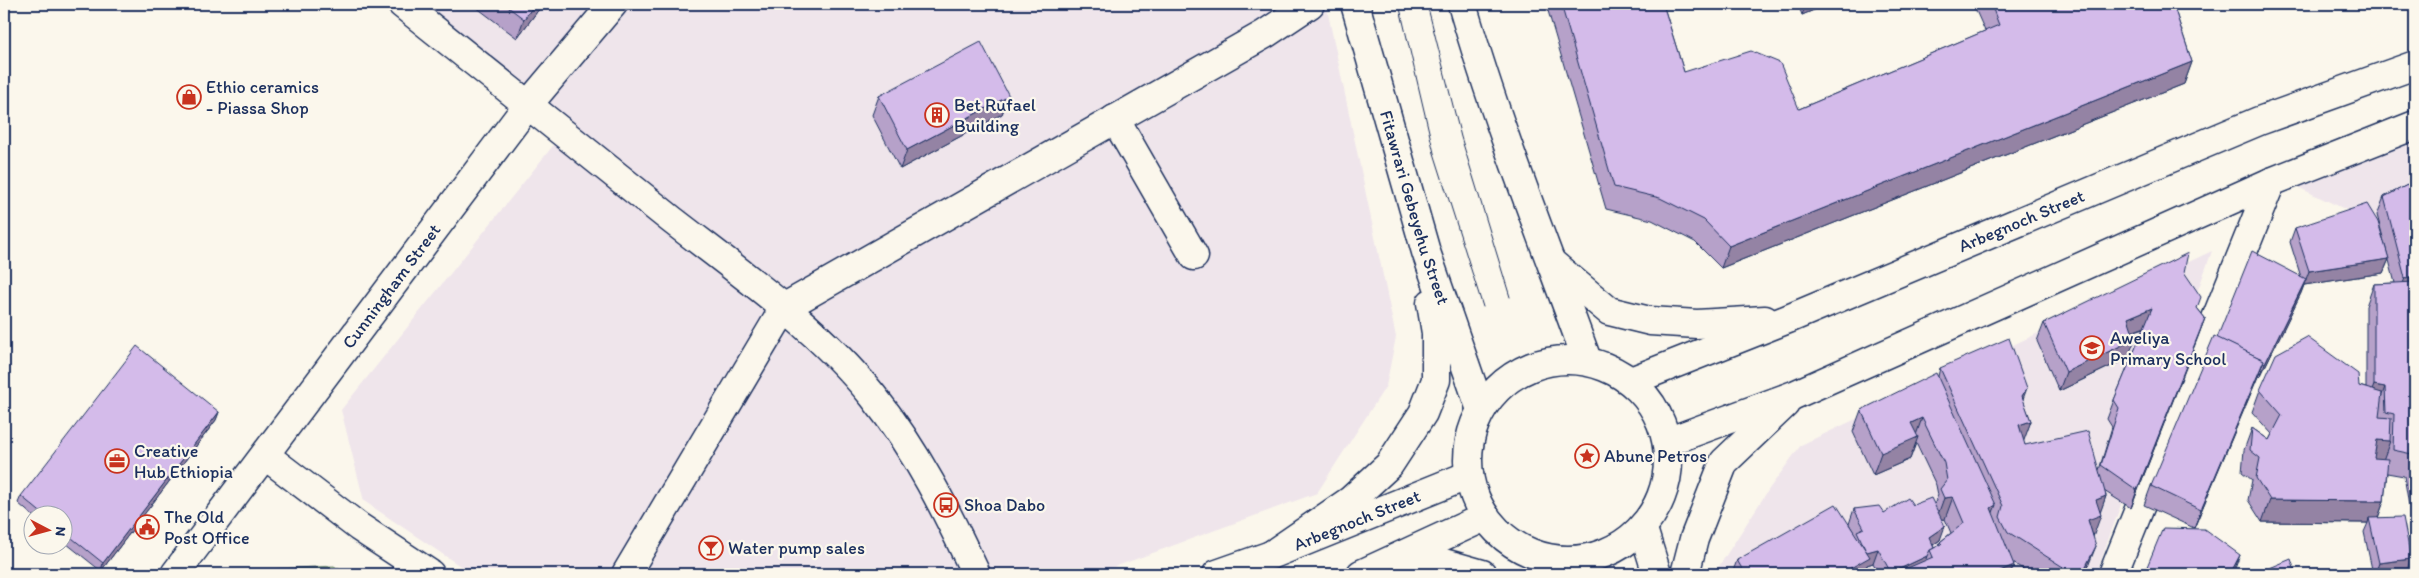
<svg xmlns="http://www.w3.org/2000/svg" width="2419" height="578" font-family="Itim,sans-serif">
	<rect width="100%" height="100%" fill="#fbf7ec"/>
	<filter id="ink" filterUnits="userSpaceOnUse"><feTurbulence type="fractalNoise" baseFrequency=".02" numOctaves="2"/><feDisplacementMap in="SourceGraphic" scale="10" xChannelSelector="R" yChannelSelector="G"/><feConvolveMatrix kernelMatrix="1 2 1 2 8 2 1 2 1" color-interpolation-filters="sRGB"/></filter>
	<g filter="url(#ink)">
		<!-- built -->
		<g fill="#efe5eb">
			<polygon points="418,4 1326,4 1396,337 1386,386 1317,493 1095,574 472,574 364,501 341,410 564,132 526,103"/>
			<polygon points="2415,131 2415,242 2272,175"/>
			<polygon points="2212,251 2096,574 1714,574 1769,489 1801,445"/>
		</g>
		<!-- green -->
		<polygon fill="#b4d58f" stroke="#688276" points="334,566 347,574 270,574 277,569"/>
		<g fill="none" stroke-linecap="round" stroke-linejoin="round">
			<!-- minor casing -->
			<g stroke="#1b2f5e" stroke-width="31">
				<g id="minor">
					<path d="M402,4C492,77 582,149 672,220C743,275 816,326 873,396C917,451 947,512 976,574"/>
					<polyline points="1115,119 1194,256"/>
					<polyline points="266,456 359,527 430,574"/>
					<polyline points="626,574 785,307 1265,34 1310,4"/>
					<polyline points="2113,574 2271,182"/>
				</g>
			</g>
			<!-- major casing -->
			<g stroke="#1b2f5e" stroke-width="31">
				<g id="major">
					<path id="s1" d="M1355,4L1426,252L1481,410"/>
					<path d="M1462,4C1497,125 1544,242 1587,360"/>
					<polyline points="1552,263 1609,311 1650,321 1697,324 1765,320"/>
					<circle cx="1568" cy="460" r="100"/>
					<path id="s2" d="M1631,381L1788,319L2259,121L2415,65"/>
					<polyline points="1667,442 1794,395 2271,182 2415,125"/>
					<polyline points="1643,529 1657,574"/>
					<polyline points="1271,555 1351,500 1389,465 1423,413 1436,380 1436,333 1431,303"/>
					<polyline points="1396,562 1440,562 1482,574"/>
					<path id="s3" d="M175,574L527,106L613,4"/>
					<path id="s4" d="M1217,574L1271,555L1469,475"/>
					<polyline points="1361,574 1485,517"/>
					<polyline points="1685,574 1694,539 1724,462 1785,404"/>
				</g>
			</g>
			<!-- minor -->
			<use href="#minor" stroke="#fbf7ec" stroke-width="28"/>
			<!-- major -->
			<use href="#major" stroke="#fbf7ec" stroke-width="28"/>
			<!-- tram -->
			<g stroke="#1b2f5e" stroke-width="1">
				<polyline points="1399,4 1434,153 1483,307"/>
				<polyline points="1427,4 1461,137 1510,297"/>
			</g>
		</g>
		<!-- wall -->
		<g fill="#b6a1c9" stroke="#1b2f5e" fill-rule="evenodd">
			<polygon points="472,4 543,4 517,38"/>
			<polygon points="1546,4 1663,4 1684,72 1799,109 1985,31 1973,4 2173,4 2192,62 2184,84 1721,268 1695,242 1652,220 1606,209"/>
			<polygon points="1798,4 1828,4 1802,15"/>
			<polygon points="879,96 1009,96 1002,114 900,169 872,115"/>
			<polygon points="2415,181 2415,541 2404,476 2387,473 2384,501 2378,518 2406,573 2398,574 2373,574 2364,532 2368,523 2262,522 2248,500 2252,480 2242,472 2244,450 2252,428 2269,440 2272,434 2252,412 2260,390 2359,386 2366,388 2366,306 2374,284 2395,283 2377,215 2384,197"/>
			<polygon points="2295,228 2389,259 2383,273 2304,285 2301,293 2260,377 2258,376 2194,528 2144,505 2151,486 2301,277 2290,242"/>
			<path d="M2184,272L2197,308L2205,318L2131,508L2104,491L2106,496L2100,512L2093,537L2088,568L2085,574H2031L2013,563L2010,574H1879L1873,563L1867,565L1863,574H1732L1737,560L1853,531L1849,524L1854,509L1884,513L1913,505H1934L1938,495L1936,485L1916,443L1910,459L1873,475L1853,432L1861,410L1938,376L1940,368L2023,400L2031,421L2023,441L2025,445L2099,470L2112,427L2107,419L2114,400L2144,328L2132,332L2128,358L2059,391L2037,341L2044,323ZM1945,519L1951,533L1940,542L1939,546L1934,548L1933,545L1940,540L1942,520Z"/>
			<polygon points="219,412 216,420 101,571 62,540 62,516 33,516 18,503 21,496"/>
		</g>
		<!-- shaded-wall -->
		<g fill="#9483a4" stroke="#1b2f5e">
			<polygon points="535,4 543,4 517,38 524,19"/>
			<polygon points="1806,4 1828,4 1802,15"/>
			<polygon points="2192,62 2184,84 1721,268 1729,246"/>
			<polygon points="1009,96 1002,114 900,169 907,150"/>
			<polygon points="2389,259 2383,273 2304,285 2301,293 2260,377 2265,363 2305,282 2309,271"/>
			<polygon points="2415,276 2415,294 2398,297 2405,278"/>
			<polygon points="2152,308 2145,327 2121,336 2128,318"/>
			<polygon points="2205,318 2198,337 2131,508 2137,490"/>
			<polygon points="2135,339 2128,358 2059,391 2066,372"/>
			<polygon points="2264,360 2257,379 2194,528 2201,510"/>
			<polygon points="2374,385 2385,387 2377,409 2366,407"/>
			<polygon points="2027,388 2019,410 2022,396"/>
			<polygon points="219,412 216,420 101,571 103,563"/>
			<polygon points="1922,418 1915,438 1918,437 1910,459 1873,475 1881,453 1911,423"/>
			<polygon points="2031,421 2023,443 2019,425"/>
			<polygon points="2377,440 2390,441 2382,463 2369,462"/>
			<polygon points="2106,496 2099,516 2101,515 2093,537 2088,520 2096,500"/>
			<polygon points="1953,497 1945,519 1936,520 1944,498"/>
			<polygon points="2270,500 2384,501 2376,523 2369,518 2368,523 2262,522"/>
			<polygon points="1996,505 1987,527 1991,508"/>
			<polygon points="1945,526 1940,540 1924,551 1929,537"/>
			<polygon points="2096,546 2085,574 2082,574"/>
			<polygon points="1878,549 1873,563 1867,565 1863,574 1840,574 1866,552"/>
			<polygon points="2240,555 2233,574 2230,574"/>
			<polygon points="1927,556 1922,570 1914,574 1891,574 1891,573"/>
			<polygon points="2411,559 2406,573 2398,574 2375,574 2379,563"/>
			<polygon points="2014,565 2010,574 1993,574"/>
		</g>
		<!-- building -->
		<g fill="#d4bbea" stroke="#1b2f5e">
			<polygon points="504,4 535,4 524,19"/>
			<polygon points="1561,4 1663,4 1684,72 1751,51 1780,63 1799,109 1999,25 1991,4 2173,4 2192,62 1729,246 1704,220 1660,198 1614,187"/>
			<polygon points="981,42 1009,96 907,150 879,96"/>
			<polygon points="2415,181 2415,276 2405,278 2384,197"/>
			<polygon points="2367,204 2378,222 2389,259 2309,271 2295,228"/>
			<polygon points="2252,251 2306,279 2265,363 2263,362 2264,360 2217,338"/>
			<polygon points="2188,253 2184,272 2201,297 2197,308 2205,318 2137,490 2101,465 2119,408 2114,400 2152,308 2128,318 2135,339 2066,372 2044,323"/>
			<polygon points="2415,282 2415,474 2412,454 2393,450 2394,414 2386,412 2385,387 2374,385 2374,284"/>
			<polygon points="2214,336 2264,360 2201,510 2151,486"/>
			<polygon points="2307,337 2358,374 2359,386 2382,393 2379,417 2391,418 2390,441 2377,440 2374,458 2388,459 2384,501 2270,500 2256,478 2260,458 2250,450 2252,428 2269,440 2282,415 2260,390 2276,354"/>
			<polygon points="2009,338 2027,388 2022,396 2031,421 2019,425 2025,445 2088,431 2106,496 2096,500 2101,515 2088,520 2096,546 2082,574 2074,574 2008,532 2000,517 2003,506 1940,368"/>
			<polygon points="137,346 219,412 103,563 62,530 62,516 45,516 21,496"/>
			<polygon points="1936,373 1996,505 1991,508 2014,565 1993,574 1894,574 1933,557 1930,550 1942,544 1940,542 1964,523 1953,497 1944,498 1940,489 1947,480 1944,463 1922,418 1911,423 1918,437 1881,453 1861,410"/>
			<polygon points="1908,498 1913,505 1931,498 1945,526 1929,537 1934,548 1930,550 1927,556 1891,573 1878,549 1867,552 1865,549 1857,531 1864,528 1854,509 1879,506 1884,513"/>
			<polygon points="1836,504 1870,557 1840,574 1745,574 1737,560"/>
			<polygon points="2403,517 2411,559 2379,563 2369,518"/>
			<polygon points="2163,528 2204,529 2240,555 2230,574 2144,574"/>
			<polygon points="2291,559 2296,574 2258,574 2258,573"/>
		</g>
	</g>
	<!-- icons -->
	<defs>
		<g id="shop-ring" transform="scale(1.25)"><circle r="9.5" fill="#fbf7ec" stroke="#c8321e" stroke-width="1.5"/><path d="M-5-2.5h2.3a2.7 3.5 0 0 1 5.4 0H5L5.5 6h-11ZM-1.5-2.5h3a1.5 2.3 0 0 0-3 0Z" fill="#c8321e"/></g>
		<g id="building-ring" transform="scale(1.25)"><circle r="9.5" fill="#fbf7ec" stroke="#c8321e" stroke-width="1.5"/><path d="M-4-6H4V6H1V3H-1V6H-4ZM-2.5-4.3h1.7v1.8h-1.7ZM.8-4.3h1.7v1.8H.8ZM-2.5-1h1.7V.8h-1.7ZM.8-1h1.7V.8H.8Z" fill="#c8321e"/></g>
		<g id="school-ring" transform="scale(1.25)"><circle r="9.5" fill="#fbf7ec" stroke="#c8321e" stroke-width="1.5"/><path d="M0-5L7-2L0 1L-7-2ZM-4 1L0 2.5L4 1V4Q0 6-4 4Z" fill="#c8321e"/></g>
		<g id="sight-ring" transform="scale(1.25)"><circle r="9.5" fill="#fbf7ec" stroke="#c8321e" stroke-width="1.5"/><path d="M0-6L1.8-2.2L6-1.7L2.9 1.2L3.7 5.4L0 3.3L-3.7 5.4L-2.9 1.2L-6-1.7L-1.8-2.2Z" fill="#c8321e"/></g>
		<g id="office-ring" transform="scale(1.25)"><circle r="9.5" fill="#fbf7ec" stroke="#c8321e" stroke-width="1.5"/><path d="M-6-3h4V-5.5h4V-3h4V5H-6ZM-1-4.5V-3h2v-1.5ZM-6 0V1H6V0Z" fill="#c8321e"/></g>
		<g id="bus-ring" transform="scale(1.25)"><circle r="9.5" fill="#fbf7ec" stroke="#c8321e" stroke-width="1.5"/><path d="M-5-6H5V4H4V6H2V4H-2V6H-4V4H-5ZM-3.5-4V0h7V-4ZM-3.5 1.2v1.5H-2V1.2ZM2 1.2v1.5H3.5V1.2Z" fill="#c8321e"/></g>
		<g id="civic-ring" transform="scale(1.25)"><circle r="9.5" fill="#fbf7ec" stroke="#c8321e" stroke-width="1.5"/><path d="M-.6-6.5H3V-4.5H.6V-3L4-1V1h2V6H-6V1h2V-1L-.6-3ZM-1.2 2.5V6h2.4V2.5Z" fill="#c8321e"/></g>
		<g id="bar-ring" transform="scale(1.25)"><circle r="9.5" fill="#fbf7ec" stroke="#c8321e" stroke-width="1.5"/><path d="M-6-5H6L.8 .8V4.5H3.5V6h-7V4.5H-.8V.8Z" fill="#c8321e"/></g>
	</defs>
	<g fill-rule="evenodd">
		<use href="#shop-ring" x="189" y="97"/>
		<use href="#building-ring" x="937" y="115"/>
		<use href="#school-ring" x="2092" y="348"/>
		<use href="#sight-ring" x="1587" y="456"/>
		<use href="#office-ring" x="117" y="461"/>
		<use href="#bus-ring" x="946" y="505"/>
		<use href="#civic-ring" x="147" y="527"/>
		<use href="#bar-ring" x="711" y="548"/>
	</g>
	<g text-anchor="middle" dominant-baseline="central" stroke-width="4.5" stroke-linejoin="round" paint-order="stroke">
		<!-- poi labels -->
		<g font-size="18" fill="#1b2f5e" stroke="#fbf7ec" text-anchor="start">
			<text x="206" y="87">Ethio ceramics<tspan x="206" dy="21">- Piassa Shop</tspan></text>
			<text x="954" y="105">Bet Rufael<tspan x="954" dy="21">Building</tspan></text>
			<text x="2110" y="338">Aweliya<tspan x="2110" dy="21">Primary School</tspan></text>
			<text x="134" y="451">Creative<tspan x="134" dy="21">Hub Ethiopia</tspan></text>
			<text x="1604" y="456">Abune Petros</text>
			<text x="964" y="505">Shoa Dabo</text>
			<text x="164" y="517">The Old<tspan x="164" dy="21">Post Office</tspan></text>
			<text x="728" y="548">Water pump sales</text>
		</g>
		<!-- street labels -->
		<g font-size="18" fill="#1b2f5e" stroke="#fbf7ec">
			<text stroke="none"><textPath href="#s1" startOffset="212">Fitawrari Gebeyehu Street</textPath></text>
			<text stroke="none"><textPath href="#s2" startOffset="422">Arbegnoch Street</textPath></text>
			<text stroke="none"><textPath href="#s3" startOffset="360">Cunningham Street</textPath></text>
			<text stroke="none"><textPath href="#s4" startOffset="150">Arbegnoch Street</textPath></text>
		</g>
	</g>
	<!-- margin -->
	<rect width="2419" height="578" fill="none" stroke="#fbf7ec" stroke-width="20"/>
	<rect x="10" y="10" width="2399" height="558" fill="none" stroke="#1b2f5e" stroke-width="2" filter="url(#ink)"/>
	<!-- north arrow -->
	<g transform="translate(48 530) rotate(96)"><circle r="24" fill="#fbf7ec" stroke="#a1a7b3"/>
	<path d="M0-4L9 19L0 12L-9 19Z" fill="#c8321e"/>
	<text y="-8" font-size="14" font-weight="bold" text-anchor="middle" fill="#1b2f5e">N</text>
	</g>
</svg>
